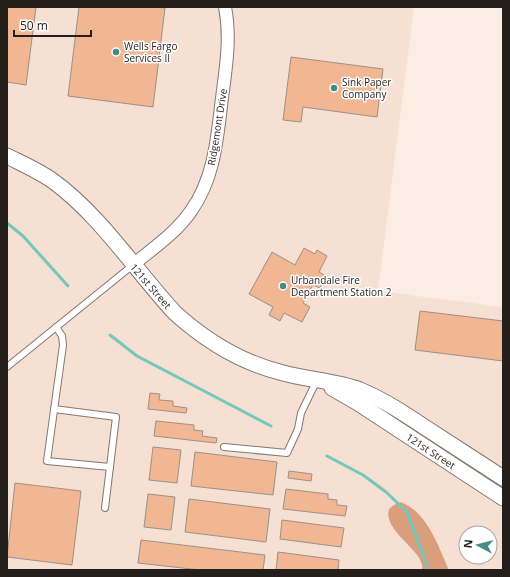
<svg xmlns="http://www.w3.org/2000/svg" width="510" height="577" font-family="'Open Sans',sans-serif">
	<rect width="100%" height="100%" fill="#fcede4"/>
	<!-- built -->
	<path fill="#f6dfd3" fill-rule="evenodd" d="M7,7H414L378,291L503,307V570H7ZM466,533H490V557H466Z"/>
	<!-- forest -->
	<path fill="#d99f7c" d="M401,502C428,513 438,546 449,570H422C426,551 382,532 389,509L394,505Z"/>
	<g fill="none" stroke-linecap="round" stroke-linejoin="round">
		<!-- stream -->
		<g stroke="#73c7bb" stroke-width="3">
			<polyline points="7,223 23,236 68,286"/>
			<polyline points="110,335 137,356 271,426"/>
			<polyline points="327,456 363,475 386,492 407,512 427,565 426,570"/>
		</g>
	</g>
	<!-- building -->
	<g fill="#f1b692" stroke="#9d9088">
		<polygon points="7,7 36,7 26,85 7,82"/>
		<polygon points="79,7 155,7 165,8 153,107 68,96"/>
		<polygon points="291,57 383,69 377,117 303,107 301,122 283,120"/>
		<polygon points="304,248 315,254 317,250 327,256 319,272 326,276 320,288 313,285 303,303 310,307 302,322 284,313 280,321 269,315 273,307 249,294 272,252 295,265"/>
		<polygon points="420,311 503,321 503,361 415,350"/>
		<polygon points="150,393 160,394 159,400 173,401 173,406 187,408 186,413 148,409"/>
		<polygon points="156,421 194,425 194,430 203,431 202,436 217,438 216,443 154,436"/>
		<polygon points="153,447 181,450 177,483 149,480"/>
		<polygon points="195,452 277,462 273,495 191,486"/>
		<polygon points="289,471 312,474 311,481 288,478"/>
		<polygon points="15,483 81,491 72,565 7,557"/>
		<polygon points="286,489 328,494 328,499 337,500 337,505 347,506 345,516 283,509"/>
		<polygon points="148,494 175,497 171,530 144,527"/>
		<polygon points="189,499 270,509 266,542 185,532"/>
		<polygon points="282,520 344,528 341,547 280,539"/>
		<polygon points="141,540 265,555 263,570 200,570 138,563"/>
		<polygon points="278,552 339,560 338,570 276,570"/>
	</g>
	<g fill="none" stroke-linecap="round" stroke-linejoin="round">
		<!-- service casing -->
		<g stroke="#857870" stroke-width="8">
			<g id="service">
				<polyline points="56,327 62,336 63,345 47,461 110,467"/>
				<polyline points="7,367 133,265"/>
				<polyline points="54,409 116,417 105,508"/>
				<polyline points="224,447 287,453 298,429 301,413 317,380"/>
			</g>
		</g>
		<!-- minor casing -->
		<g stroke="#857870" stroke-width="14">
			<path id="minor" d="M133,265C153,248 176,233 191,211C215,177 217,138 222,98C226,67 231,38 225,7"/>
		</g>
		<!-- tertiary casing -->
		<g stroke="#857870" stroke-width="17">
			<g id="tertiary">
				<path d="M7,156C23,164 39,171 53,181C100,215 136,271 175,313C207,342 242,363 283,373C309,380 336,381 360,390C384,400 405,414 426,428C452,445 477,461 503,478"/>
				<polyline points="332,388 358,403 503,498"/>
			</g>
		</g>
		<!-- service -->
		<use href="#service" stroke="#fff" stroke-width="6"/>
		<!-- minor -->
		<use href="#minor" stroke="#fff" stroke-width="12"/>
		<!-- tertiary -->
		<use href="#tertiary" stroke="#fff" stroke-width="15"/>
	</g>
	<!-- markers -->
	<g fill="#478c83" stroke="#fefefe" stroke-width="1.5">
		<circle cx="116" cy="52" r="4"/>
		<circle cx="334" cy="88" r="4"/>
		<circle cx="283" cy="286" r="4"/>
	</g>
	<g text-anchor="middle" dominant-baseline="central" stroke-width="3" stroke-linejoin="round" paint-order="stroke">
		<!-- poi labels -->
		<g font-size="10" fill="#251f1c" stroke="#fefefe" text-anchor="start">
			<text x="124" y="46">Wells Fargo<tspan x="124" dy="12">Services II</tspan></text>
			<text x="342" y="82">Sink Paper<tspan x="342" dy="12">Company</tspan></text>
			<text x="291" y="280">Urbandale Fire<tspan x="291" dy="12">Department Station 2</tspan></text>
		</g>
		<!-- street labels -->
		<g font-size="10" fill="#251f1c" stroke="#fefefe">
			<text transform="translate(217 127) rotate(-81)">Ridgemont Drive</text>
			<text transform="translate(151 286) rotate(49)">121st Street</text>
			<text transform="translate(431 451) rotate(33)">121st Street</text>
		</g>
	</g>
	<!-- border -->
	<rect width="510" height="577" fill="none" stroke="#251f1c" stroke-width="16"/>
	<!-- north arrow -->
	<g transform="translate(478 545) rotate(277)"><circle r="19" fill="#fefefe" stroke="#a7a5a4"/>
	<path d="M0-3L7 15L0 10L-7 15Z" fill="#478c83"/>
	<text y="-6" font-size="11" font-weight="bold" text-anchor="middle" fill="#251f1c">N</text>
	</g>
	<!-- scale -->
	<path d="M14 30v6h77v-6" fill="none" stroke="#251f1c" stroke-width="2"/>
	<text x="20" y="30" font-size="12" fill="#251f1c" stroke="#fefefe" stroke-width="3" paint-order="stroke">50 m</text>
</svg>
